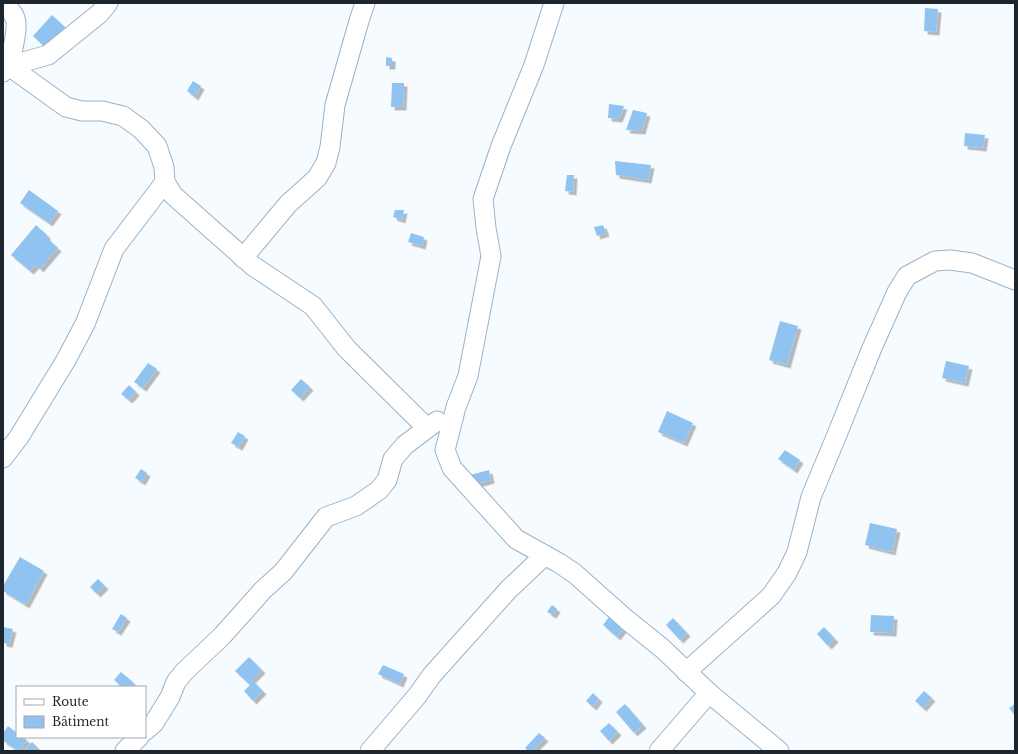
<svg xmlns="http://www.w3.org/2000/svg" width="1018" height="754" font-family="'Libre Baskerville',serif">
	<defs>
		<filter id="shadow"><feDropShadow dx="3.5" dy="3.5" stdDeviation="0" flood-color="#0004"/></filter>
	</defs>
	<rect width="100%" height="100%" fill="#f6fbff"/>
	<!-- building -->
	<g fill="#90c3f0" filter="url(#shadow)">
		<polygon points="925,8 938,9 936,32 924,31"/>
		<polygon points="52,15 67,29 48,50 33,36"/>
		<polygon points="386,57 392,58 392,66 386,66"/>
		<polygon points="193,81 201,86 195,97 187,91"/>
		<polygon points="392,83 404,83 403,107 391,107"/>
		<polygon points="609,104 624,106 619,119 608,118"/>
		<polygon points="633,110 647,113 642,131 626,130"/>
		<polygon points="965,133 985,135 983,148 964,146"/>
		<polygon points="615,161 651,165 648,180 616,175"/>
		<polygon points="567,175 574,175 573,192 565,191"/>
		<polygon points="29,190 58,211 49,223 20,203"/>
		<polygon points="395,210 404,210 402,220 393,217"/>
		<polygon points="36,225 47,235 47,238 58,248 40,269 36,265 30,271 11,255"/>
		<polygon points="603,225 606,233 597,236 594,227"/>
		<polygon points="411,233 424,237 422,246 408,242"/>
		<polygon points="780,321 798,326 787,365 769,360"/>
		<polygon points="946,361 969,366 965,383 942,378"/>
		<polygon points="148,363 157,369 143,388 134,382"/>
		<polygon points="301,379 310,387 300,398 291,390"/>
		<polygon points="129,385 136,392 129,400 121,394"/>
		<polygon points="667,411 693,423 684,443 658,432"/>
		<polygon points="238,432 245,436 239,447 231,443"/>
		<polygon points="785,450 800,460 794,470 778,459"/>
		<polygon points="141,469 147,473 142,482 135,478"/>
		<polygon points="489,470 491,480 473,485 470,475"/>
		<polygon points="870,523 897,529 892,552 865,545"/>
		<polygon points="20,557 44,571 26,605 3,591 3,586"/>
		<polygon points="98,579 105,586 97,594 90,587"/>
		<polygon points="552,605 557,609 553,615 547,612"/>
		<polygon points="121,614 127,618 118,632 112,629"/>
		<polygon points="871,615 894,616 893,633 870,632"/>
		<polygon points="609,617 623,629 617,637 603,625"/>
		<polygon points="673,618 687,633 680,640 666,625"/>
		<polygon points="3,627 13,629 9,644 3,643"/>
		<polygon points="824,627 835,639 828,646 817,634"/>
		<polygon points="249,657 262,670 252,680 263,691 253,701 244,691 250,685 235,671"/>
		<polygon points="383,665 404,674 400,684 378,674"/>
		<polygon points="121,672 134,683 131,687 122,687 114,680"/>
		<polygon points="924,691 932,698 923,708 915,701"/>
		<polygon points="593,693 599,699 593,707 586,701"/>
		<polygon points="625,704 643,725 634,733 616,712"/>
		<polygon points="1015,704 1015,716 1009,708"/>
		<polygon points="609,723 618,732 609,741 600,731"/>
		<polygon points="8,726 17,733 17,737 23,737 27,740 19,751 3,741 3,733"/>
		<polygon points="539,733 545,738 532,751 528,751 525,748"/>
		<polygon points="32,742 37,747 33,751 24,751"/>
	</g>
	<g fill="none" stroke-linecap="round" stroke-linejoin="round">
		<!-- street casing -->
		<g stroke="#9cb2c7" stroke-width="21">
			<g id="street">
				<polyline points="554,3 534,65 501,146 483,199 486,228 491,256 468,376 456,407 445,450 452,468 516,539 559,563 574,573 627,620 663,649 709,693 779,751"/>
				<path d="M3,4C8,8 13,12 15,18C19,28 11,55 9,66L66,107L82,111H102L123,116L141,129L157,146L164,167L165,182L173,195L253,266L313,306L347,349L427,428"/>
				<polyline points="3,72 9,66 48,55 100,13 108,3"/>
				<polyline points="243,258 288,204 317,178 326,163 330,147 335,105 359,21 365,3"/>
				<polyline points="3,458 19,437 66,360 85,324 114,249 165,182"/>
				<polyline points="686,672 771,596 787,573 797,552 811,497 836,437 872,348 897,292 907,276 935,261 950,260 972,263 1015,280"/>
				<polyline points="145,731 154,723 170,697 176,682 184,672 222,636 263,590 283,572 326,517 356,506 379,490 387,480 393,459 405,445 437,421"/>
				<polyline points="125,751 139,737"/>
				<polyline points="370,751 417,696 432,675 509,589 545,555"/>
				<polyline points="659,751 709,693"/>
			</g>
		</g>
		<!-- street -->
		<use href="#street" stroke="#fff" stroke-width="19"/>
	</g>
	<!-- border -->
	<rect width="1018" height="754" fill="none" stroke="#1d252d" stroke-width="8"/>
	<!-- legend -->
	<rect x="16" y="686" width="130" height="52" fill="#ffffff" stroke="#a5a8ab"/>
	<rect x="24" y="699" width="20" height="6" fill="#ffffff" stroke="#a5a8ab"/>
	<text x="52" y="706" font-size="12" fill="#1d252d">Route</text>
	<rect x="24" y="716" width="20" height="12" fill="#90c3f0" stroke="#a5a8ab"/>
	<text x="52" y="726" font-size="12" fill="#1d252d">Bâtiment</text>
</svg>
